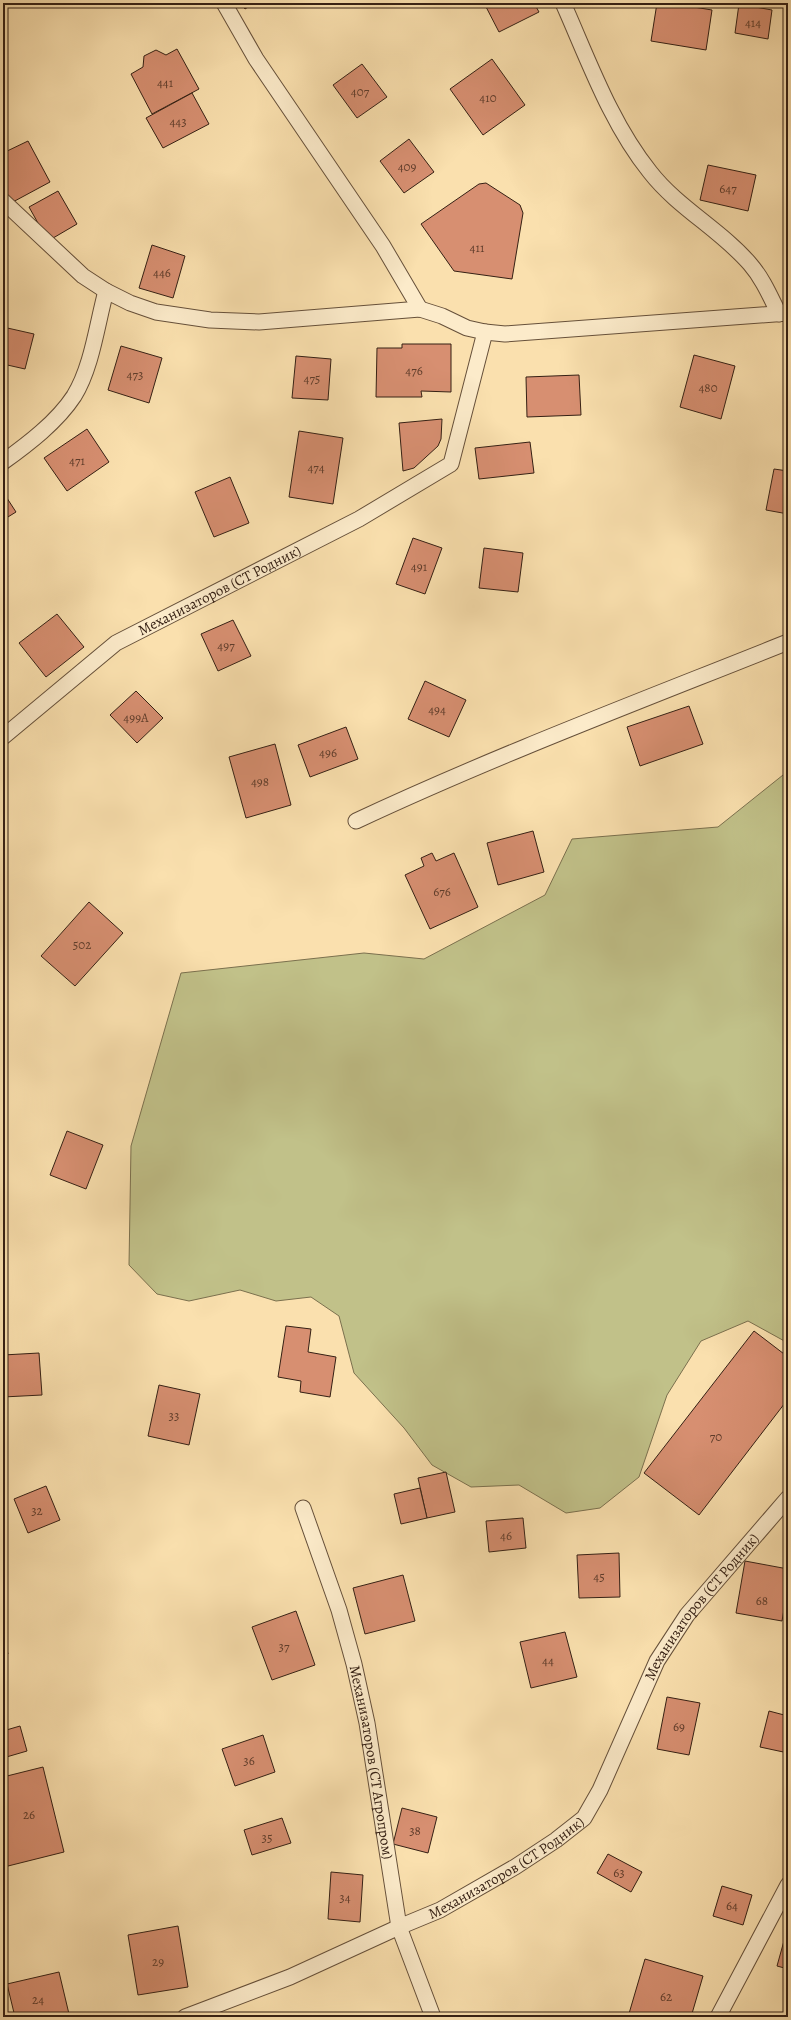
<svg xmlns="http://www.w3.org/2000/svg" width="791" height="2020" font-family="Alegreya,serif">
	<rect width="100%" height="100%" fill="#fae0ae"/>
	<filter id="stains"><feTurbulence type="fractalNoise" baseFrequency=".005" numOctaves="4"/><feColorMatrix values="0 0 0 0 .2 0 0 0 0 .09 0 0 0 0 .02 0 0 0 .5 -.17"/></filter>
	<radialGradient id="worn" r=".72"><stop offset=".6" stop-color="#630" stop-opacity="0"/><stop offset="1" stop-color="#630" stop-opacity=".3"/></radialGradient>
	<!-- green -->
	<polygon fill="#c1c189" stroke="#7b704e" points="788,771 788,1343 748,1321 701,1341 667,1395 639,1477 600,1508 566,1513 519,1485 471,1487 432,1465 404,1428 354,1373 339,1316 311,1297 276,1301 240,1290 189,1301 157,1294 129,1265 131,1146 181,973 364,953 424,959 545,895 572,839 718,827"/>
	<!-- building -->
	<g fill="#d78f71" stroke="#352014">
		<polygon points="241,3 254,3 245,9"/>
		<polygon points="484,3 534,3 539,12 499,32"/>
		<polygon points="657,3 670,3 712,10 706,50 651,41"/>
		<polygon points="739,4 772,10 768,39 735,33"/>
		<polygon points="177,49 199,89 152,114 131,74 143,67 144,56 156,50 166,55"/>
		<polygon points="492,59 525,105 483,135 450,89"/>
		<polygon points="362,64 387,97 357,118 333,85"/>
		<polygon points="192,93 209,124 163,148 146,118"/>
		<polygon points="409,139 434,172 404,193 380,161"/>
		<polygon points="28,141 50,182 11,203 3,188 3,153"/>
		<polygon points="708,165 756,175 748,211 700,200"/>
		<polygon points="486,183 520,205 523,213 512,279 454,271 421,224 479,184"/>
		<polygon points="58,191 77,224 48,241 29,207"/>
		<polygon points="152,245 185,256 173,298 139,288"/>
		<polygon points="3,327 34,334 25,369 3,364"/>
		<polygon points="402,344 451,344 451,392 421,391 422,397 376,397 377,348 402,348"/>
		<polygon points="121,346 162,358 149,403 108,390"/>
		<polygon points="694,355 735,366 721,419 680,407"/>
		<polygon points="296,356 331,359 328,400 292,398"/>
		<polygon points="579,375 581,415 527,417 526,377"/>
		<polygon points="442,419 441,439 438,446 414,468 403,471 399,423"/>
		<polygon points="87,429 109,462 67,491 44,458"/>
		<polygon points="299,431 343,438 333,504 289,497"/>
		<polygon points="530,442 534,473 479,479 475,448"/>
		<polygon points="774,469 788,471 788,514 766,510"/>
		<polygon points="230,477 249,523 214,537 195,492"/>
		<polygon points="3,492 16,512 3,520"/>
		<polygon points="413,538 442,548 425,594 396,584"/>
		<polygon points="484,548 523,553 518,592 479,588"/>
		<polygon points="57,614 84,647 46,677 19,643"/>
		<polygon points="233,620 251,656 218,671 201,634"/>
		<polygon points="425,681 466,700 449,737 408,719"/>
		<polygon points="136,691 163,718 137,743 110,715"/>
		<polygon points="689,706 703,744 640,766 627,727"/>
		<polygon points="346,727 358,759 310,777 298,745"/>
		<polygon points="275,744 291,805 246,818 229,757"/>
		<polygon points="533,831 544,872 498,885 487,843"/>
		<polygon points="432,853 436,861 454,853 478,907 430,929 405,875 424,866 421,858"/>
		<polygon points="89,902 123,933 75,986 41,956"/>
		<polygon points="67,1131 103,1145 86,1189 50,1175"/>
		<polygon points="286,1326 311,1329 308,1352 336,1357 330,1397 300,1392 301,1381 278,1377"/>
		<polygon points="754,1331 788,1357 788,1399 699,1515 644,1473"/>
		<polygon points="39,1353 42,1395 3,1397 3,1355"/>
		<polygon points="159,1385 200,1394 189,1445 148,1436"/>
		<polygon points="446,1472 455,1512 427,1518 418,1478"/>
		<polygon points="46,1486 60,1520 28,1533 14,1499"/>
		<polygon points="420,1488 427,1518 401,1524 394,1494"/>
		<polygon points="523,1518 526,1548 489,1552 486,1521"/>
		<polygon points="619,1553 620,1597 579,1598 577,1555"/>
		<polygon points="745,1561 788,1569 788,1586 782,1621 736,1613"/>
		<polygon points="403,1575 415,1621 365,1634 353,1588"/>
		<polygon points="296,1611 315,1665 272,1680 252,1627"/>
		<polygon points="565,1632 577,1677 531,1688 520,1642"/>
		<polygon points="3,1634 8,1654 3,1655"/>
		<polygon points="667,1697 700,1703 689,1755 657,1749"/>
		<polygon points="769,1711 788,1716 788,1753 760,1747"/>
		<polygon points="20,1726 27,1751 3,1758 3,1731"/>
		<polygon points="263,1735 275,1772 235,1786 222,1749"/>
		<polygon points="43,1767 64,1852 4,1867 3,1777"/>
		<polygon points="402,1808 437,1817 428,1853 393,1844"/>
		<polygon points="282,1818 291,1843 252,1855 244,1830"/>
		<polygon points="608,1854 642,1872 631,1892 597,1873"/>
		<polygon points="331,1872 363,1875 360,1922 328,1919"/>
		<polygon points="722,1886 752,1895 743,1925 713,1916"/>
		<polygon points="178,1926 188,1987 138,1995 128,1935"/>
		<polygon points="787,1930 788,1930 788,1969 777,1966"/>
		<polygon points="645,1959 703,1976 691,2017 628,2017"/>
		<polygon points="59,1972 69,2014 56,2017 15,2017 7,1984"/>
	</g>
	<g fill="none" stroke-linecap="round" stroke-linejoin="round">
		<!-- lane casing -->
		<g stroke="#66503a" stroke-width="17">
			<g id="lane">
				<polyline points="224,3 256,59 383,246 420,309"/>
				<path d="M563,3C588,59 611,124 650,172C678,208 721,230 750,264C763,279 770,296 779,314"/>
				<polyline points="3,201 83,276 106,291 130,303 156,312 210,320 259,322 420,309 442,316 467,328 485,332 505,334 788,313"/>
				<path d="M3,462C28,444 57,422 74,396C92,367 97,324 106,291"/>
				<path id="s1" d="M3,737L116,643L359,519L451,464L485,332"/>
				<path d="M356,821C497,755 643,700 788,642"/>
				<path id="s2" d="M303,1508L339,1610L354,1664L367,1723L399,1927L433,2017"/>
				<path id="s3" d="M185,2017L290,1977L399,1927L440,1910L515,1867L556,1840L584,1818L600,1790L657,1661L687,1615L788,1498"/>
				<polyline points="718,2017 788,1885"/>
			</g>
		</g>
		<!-- lane -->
		<use href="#lane" stroke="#fcebca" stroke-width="15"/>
	</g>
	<g text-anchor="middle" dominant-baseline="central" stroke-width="4" stroke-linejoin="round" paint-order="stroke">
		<!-- number labels -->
		<g font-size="13" fill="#5e3c2b">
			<text x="753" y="22">414</text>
			<text x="165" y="82">441</text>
			<text x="360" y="91">407</text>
			<text x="488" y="97">410</text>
			<text x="178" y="121">443</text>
			<text x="407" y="166">409</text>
			<text x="728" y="188">647</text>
			<text x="477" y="247">411</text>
			<text x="162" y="272">446</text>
			<text x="414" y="370">476</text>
			<text x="135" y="374">473</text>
			<text x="312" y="378">475</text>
			<text x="708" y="387">480</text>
			<text x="77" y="460">471</text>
			<text x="316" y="467">474</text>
			<text x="419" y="566">491</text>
			<text x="226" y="645">497</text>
			<text x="437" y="709">494</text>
			<text x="136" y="717">499А</text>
			<text x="328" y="752">496</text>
			<text x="260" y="781">498</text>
			<text x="442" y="891">676</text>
			<text x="82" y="944">502</text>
			<text x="174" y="1415">33</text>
			<text x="716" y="1436">70</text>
			<text x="37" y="1510">32</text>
			<text x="506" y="1535">46</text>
			<text x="599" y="1576">45</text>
			<text x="762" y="1600">68</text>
			<text x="284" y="1646">37</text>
			<text x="548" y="1660">44</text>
			<text x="679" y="1726">69</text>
			<text x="249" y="1760">36</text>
			<text x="29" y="1814">26</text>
			<text x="415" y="1830">38</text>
			<text x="267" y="1837">35</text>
			<text x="619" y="1872">63</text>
			<text x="345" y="1897">34</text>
			<text x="732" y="1905">64</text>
			<text x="158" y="1961">29</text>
			<text x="666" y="1996">62</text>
			<text x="38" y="1999">24</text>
		</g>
		<!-- street labels -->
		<g font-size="15" fill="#352014" stroke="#fcebca">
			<text stroke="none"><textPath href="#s1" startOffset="263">Механизаторов (СТ Родник)</textPath></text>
			<text stroke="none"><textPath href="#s3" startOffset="691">Механизаторов (СТ Родник)</textPath></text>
			<text stroke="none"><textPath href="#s2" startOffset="264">Механизаторов (СТ Агропром)</textPath></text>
			<text stroke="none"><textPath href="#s3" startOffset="355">Механизаторов (СТ Родник)</textPath></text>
		</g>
	</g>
	<!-- margin -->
	<rect width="791" height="2020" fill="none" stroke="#fae0ae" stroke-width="16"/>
	<rect x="4" y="4" width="783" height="2012" fill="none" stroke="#352014" stroke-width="2"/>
	<rect x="8" y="8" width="775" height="2004" fill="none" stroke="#352014"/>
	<rect width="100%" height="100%" filter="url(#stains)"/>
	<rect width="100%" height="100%" fill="url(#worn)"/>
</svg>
